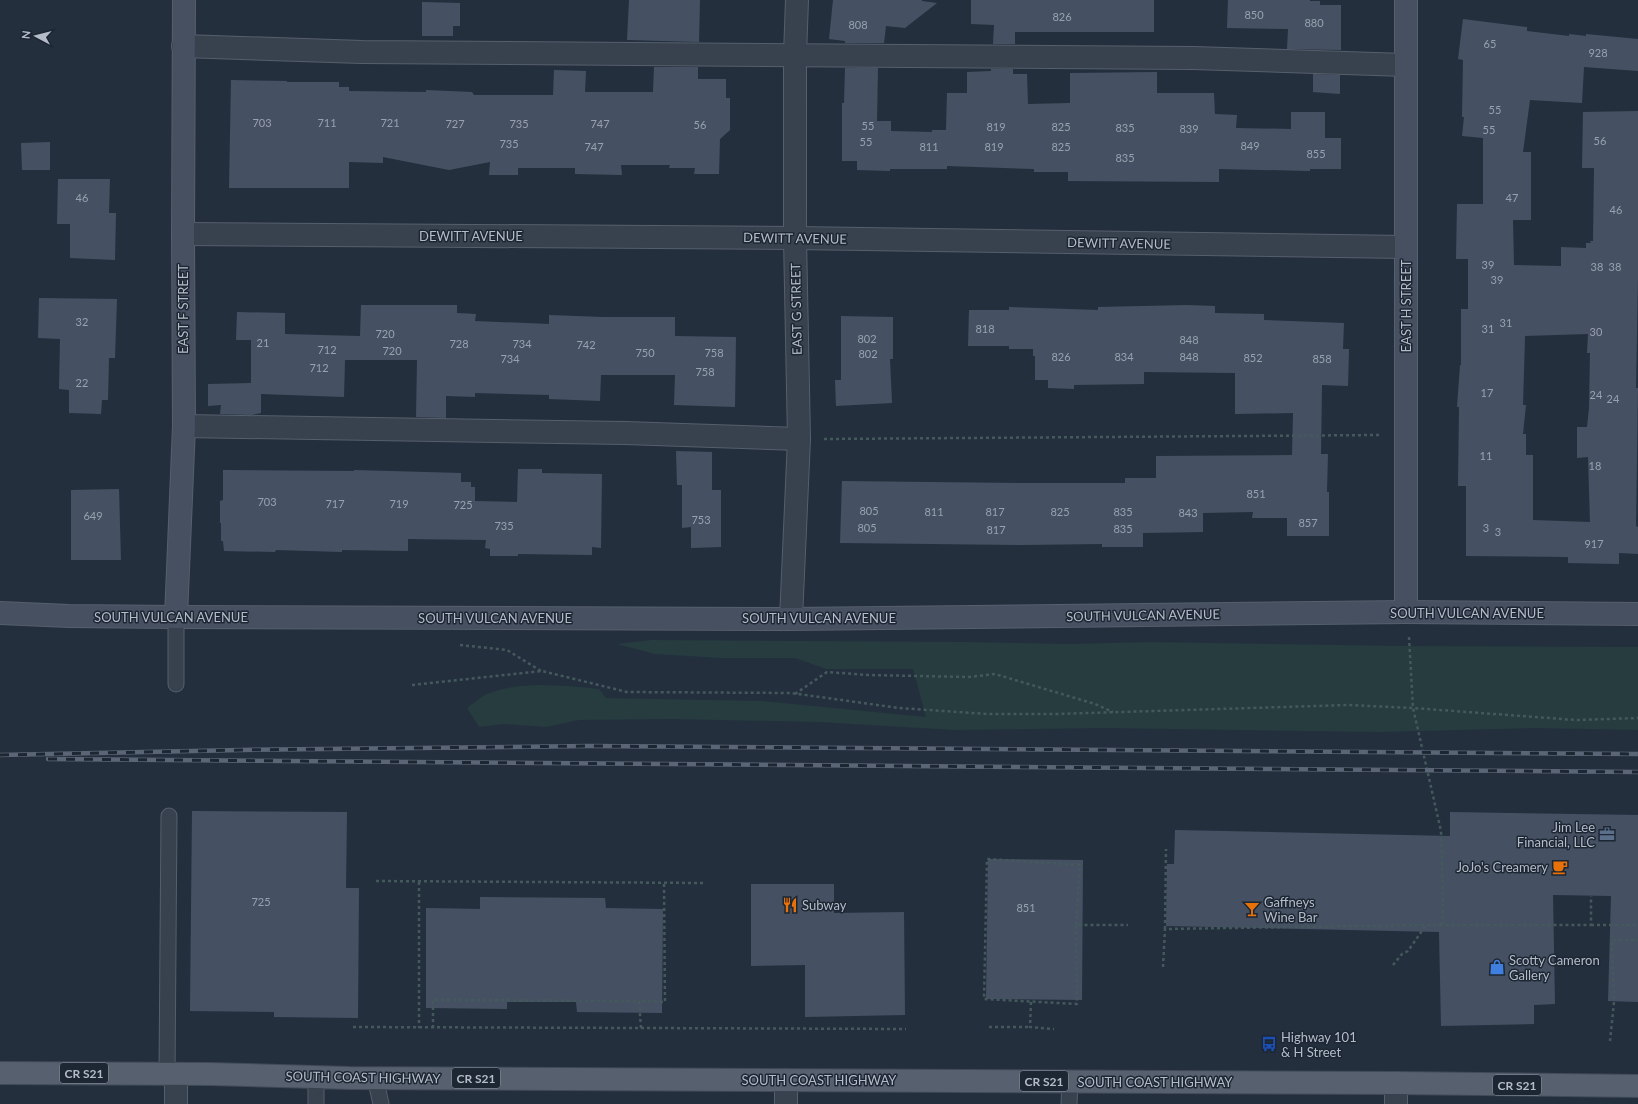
<svg xmlns="http://www.w3.org/2000/svg" width="1638" height="1104" font-family="Lato,sans-serif">
	<rect width="100%" height="100%" fill="#242f3e"/>
	<!-- green -->
	<path fill="#263c3f" d="M651,640L965,642L1069,644L1150,642L1403,646L1638,647V730L1533,728L1381,732L1102,728L955,730L818,722L674,719L579,720L546,727L503,724L479,727L467,708C473,704 480,697 487,694C522,680 562,686 599,689L606,698L761,701L926,717L913,669H826L795,658H721L655,654L617,644Z"/>
	<!-- building -->
	<g fill="#455162" fill-rule="evenodd">
		<polygon points="629,0 700,0 699,42 627,40"/>
		<polygon points="833,0 922,0 922,1 937,3 905,28 886,26 884,43 845,43 845,41 829,39"/>
		<polygon points="971,0 1154,0 1154,32 1015,32 1015,44 993,44 994,25 971,24"/>
		<polygon points="1228,0 1310,0 1310,1 1320,1 1320,5 1341,5 1341,50 1287,49 1288,29 1227,28"/>
		<polygon points="422,2 460,3 460,26 453,26 453,36 422,36"/>
		<path d="M1463,19L1527,27V31L1569,36V34L1586,36V34L1638,39V71L1584,67L1582,103L1530,100L1523,152H1531V220H1513L1514,265L1561,266V247L1586,248V243H1591L1590,241H1593L1594,168H1582L1583,112L1638,111V278L1636,388H1638L1636,526L1638,527V554L1619,553V564L1568,563V557L1466,556V486H1458L1459,407H1457L1460,365H1461V309H1468V259H1456L1457,204H1483V138L1462,136L1464,117H1462L1463,60L1458,59ZM1588,334L1587,353H1590L1589,408L1587,427H1577V458L1588,457L1590,522L1533,520V455H1526V434H1523L1526,405H1523L1525,336Z"/>
		<polygon points="654,67 698,67 698,79 726,79 726,98 730,98 730,130 720,139 719,174 694,174 695,168 669,168 670,165 621,165 622,175 575,174 575,168 518,168 518,175 489,175 490,162 449,170 383,157 383,163 349,162 349,188 229,188 231,80 287,81 287,82 339,82 339,87 349,87 349,91 426,92 426,90 472,92 474,95 553,95 554,70 586,71 585,92 653,92"/>
		<polygon points="845,68 878,68 877,121 891,121 891,131 932,132 932,130 946,130 947,93 967,93 967,72 991,71 991,69 1013,69 1013,74 1027,74 1028,104 1070,103 1070,73 1157,72 1157,93 1214,93 1215,114 1237,115 1236,128 1291,129 1291,112 1325,112 1325,138 1341,138 1341,169 1310,169 1310,171 1219,169 1219,182 1068,181 1068,172 1034,172 1034,169 947,166 947,169 890,169 890,171 857,170 857,161 842,161 842,103 844,103"/>
		<polygon points="1313,74 1340,75 1340,94 1313,92"/>
		<polygon points="50,142 50,170 22,170 21,143"/>
		<polygon points="58,179 110,179 109,213 116,213 115,260 70,258 70,224 57,224"/>
		<polygon points="39,298 117,299 115,358 109,358 108,400 102,400 101,414 69,413 69,390 59,389 60,339 38,338"/>
		<polygon points="361,305 457,305 457,313 476,314 475,321 549,324 549,315 602,317 675,317 675,336 736,337 735,407 674,405 675,375 601,375 600,401 549,399 549,395 475,393 475,397 446,396 446,418 416,417 417,360 345,360 344,397 261,394 261,413 252,415 220,414 221,405 208,406 208,384 251,383 251,340 236,340 237,312 285,313 285,334 360,336"/>
		<polygon points="1187,305 1215,306 1215,313 1264,314 1264,320 1344,323 1343,349 1349,349 1348,386 1322,385 1321,454 1328,454 1327,492 1329,492 1329,536 1287,536 1287,518 1252,518 1253,512 1203,513 1203,532 1143,533 1143,547 1102,547 1102,544 1023,545 840,543 842,481 1025,483 1125,483 1125,478 1156,478 1156,456 1292,455 1293,413 1235,414 1235,373 1144,372 1144,384 1074,385 1074,389 1048,388 1048,380 1035,380 1035,356 1033,356 1033,349 1009,349 1009,346 968,346 969,310 1009,310 1009,307 1098,310 1098,307"/>
		<polygon points="841,316 893,317 893,359 890,359 892,403 836,406 835,380 841,380"/>
		<polygon points="676,451 712,452 712,490 721,490 721,547 691,548 691,527 682,528 682,485 677,485"/>
		<polygon points="518,469 542,469 542,473 602,474 601,548 592,547 592,555 518,554 518,556 490,556 490,549 485,548 486,540 408,539 408,551 342,550 342,552 276,550 275,552 224,551 223,541 221,541 221,523 220,523 220,501 223,500 223,470 354,471 354,470 461,473 461,482 471,482 471,487 475,487 475,501 517,502"/>
		<polygon points="119,489 121,560 71,560 71,490"/>
		<polygon points="192,811 347,812 346,888 359,888 358,1018 274,1017 274,1012 190,1011"/>
		<polygon points="1450,812 1638,815 1638,1002 1608,1001 1611,896 1553,895 1555,1004 1534,1005 1534,1024 1441,1026 1439,932 1166,926 1167,864 1174,864 1175,830 1450,836"/>
		<polygon points="988,859 1083,860 1082,1000 986,999"/>
		<polygon points="751,884 834,884 834,913 904,912 905,1015 805,1017 805,965 751,966"/>
		<polygon points="480,897 605,898 606,908 663,909 662,1013 577,1012 576,1002 507,1002 507,1009 426,1008 426,908 480,909"/>
	</g>
	<g fill="none" stroke-linecap="round" stroke-linejoin="round">
		<!-- lane casing -->
		<g stroke="#565f6c" stroke-width="17">
			<g id="lane">
				<polyline points="176,684 176,617"/>
				<polyline points="167,1074 169,816"/>
				<polyline points="375,1077 381,1104"/>
				<polyline points="316,1104 316,1076"/>
				<polyline points="1069,1104 1070,1082"/>
			</g>
		</g>
		<!-- street casing -->
		<g stroke="#565f6c" stroke-width="24">
			<g id="street">
				<polyline points="183,46 362,52 1193,58 1405,65"/>
				<polyline points="183,234 795,238 1406,247"/>
				<polyline points="184,426 625,433 799,439"/>
				<polyline points="791,619 799,439 795,238 795,55 797,0"/>
				<polyline points="786,1080 786,1104"/>
				<polyline points="176,1104 176,1074"/>
				<polyline points="1396,1104 1396,1083"/>
			</g>
		</g>
		<!-- secondary casing -->
		<g stroke="#565f6c" stroke-width="24">
			<g id="secondary">
				<polyline points="1406,0 1406,612"/>
				<polyline points="0,613 69,616 176,617 791,619 1406,612 1638,614"/>
				<polyline points="176,617 184,426 183,234 184,0"/>
			</g>
		</g>
		<!-- primary casing -->
		<g stroke="#414a57" stroke-width="24">
			<polyline id="primary" points="0,1073 210,1074 349,1078 1396,1083 1638,1086"/>
		</g>
		<!-- path -->
		<g stroke="#44595c" stroke-width="2.5" stroke-dasharray="3 3" stroke-linecap="butt">
			<polyline points="824,439 1381,435"/>
			<polyline points="1409,637 1413,708 1441,831 1443,904 1442,925"/>
			<polyline points="460,645 507,650 541,671"/>
			<polyline points="412,685 542,671 627,692 791,693 899,708 987,714 1056,714 1348,705 1413,708 1576,720 1638,718"/>
			<polyline points="795,694 827,672 868,675 969,677 995,674 1095,704 1113,712"/>
			<polyline points="376,881 705,883"/>
			<polyline points="419,882 419,1028"/>
			<polyline points="1076,925 1080,865 987,859 984,999 1077,1004 1076,925 1128,925"/>
			<polyline points="1591,925 1638,925"/>
			<polyline points="1165,929 1166,849"/>
			<polyline points="1393,965 1402,954 1408,951 1426,925 1591,925 1591,896"/>
			<polyline points="1163,967 1165,929 1426,925"/>
			<polyline points="1031,1002 1030,1027 1054,1029"/>
			<polyline points="353,1027 641,1028 639,1001 665,1002 664,883"/>
			<polyline points="989,1027 1030,1027"/>
			<polyline points="433,1028 433,1000 639,1001"/>
			<polyline points="641,1028 906,1029"/>
			<polyline points="1610,1041 1614,1002 1612,940 1638,940"/>
		</g>
		<!-- lane -->
		<use href="#lane" stroke="#38414e" stroke-width="15"/>
		<!-- street -->
		<use href="#street" stroke="#38414e" stroke-width="22"/>
		<!-- secondary -->
		<use href="#secondary" stroke="#465061" stroke-width="22"/>
		<!-- primary -->
		<use href="#primary" stroke="#56606e" stroke-width="22"/>
		<!-- rail casing -->
		<g stroke="#5a6575" stroke-width="4.5">
			<g id="rail">
				<polyline points="0,755 241,750 589,746 1638,754"/>
				<polyline points="48,759 1638,772"/>
			</g>
		</g>
		<!-- rail -->
		<use href="#rail" stroke="#1d2633" stroke-width="3" stroke-dasharray="9" stroke-linecap="butt"/>
	</g>
	<!-- icons -->
	<defs>
		<g id="office-bare" transform="scale(1.2)"><path d="M-6-3h4V-5.5h4V-3h4V5H-6ZM-1-4.5V-3h2v-1.5ZM-6 0V1H6V0Z" fill="#5c6f8a" stroke="#1d2633" stroke-width="2.5" paint-order="stroke"/></g>
		<g id="cafe-bare" transform="scale(1.2)"><path d="M-5.5-4.5H6V0H3Q3 3.5 0 3.5H-2.5Q-5.5 3.5-5.5 0ZM3-3.2v2h1.7v-2ZM-6 4.5H4V6H-6Z" fill="#e8710a" stroke="#1d2633" stroke-width="2.5" paint-order="stroke"/></g>
		<g id="restaurant-bare" transform="scale(1.2)"><path d="M-5-6h1v4h1v-4h1v4h1v-4h1v5L-1.5 .5V6h-2V.5L-5-1ZM5-6V6H3V1.5H1.5Q1.5-4 5-6Z" fill="#e8710a" stroke="#1d2633" stroke-width="2.5" paint-order="stroke"/></g>
		<g id="bar-bare" transform="scale(1.2)"><path d="M-6-5H6L.8 .8V4.5H3.5V6h-7V4.5H-.8V.8Z" fill="#e8710a" stroke="#1d2633" stroke-width="2.5" paint-order="stroke"/></g>
		<g id="shop-bare" transform="scale(1.2)"><path d="M-5-2.5h2.3a2.7 3.5 0 0 1 5.4 0H5L5.5 6h-11ZM-1.5-2.5h3a1.5 2.3 0 0 0-3 0Z" fill="#3f7fe0" stroke="#1d2633" stroke-width="2.5" paint-order="stroke"/></g>
		<g id="bus-bare" transform="scale(1.2)"><path d="M-5-6H5V4H4V6H2V4H-2V6H-4V4H-5ZM-3.5-4V0h7V-4ZM-3.5 1.2v1.5H-2V1.2ZM2 1.2v1.5H3.5V1.2Z" fill="#1a4fb4" stroke="#1d2633" stroke-width="2.5" paint-order="stroke"/></g>
	</defs>
	<g fill-rule="evenodd">
		<use href="#office-bare" x="1607" y="834"/>
		<use href="#cafe-bare" x="1560" y="867"/>
		<use href="#restaurant-bare" x="790" y="905"/>
		<use href="#bar-bare" x="1252" y="909"/>
		<use href="#shop-bare" x="1497" y="967"/>
		<use href="#bus-bare" x="1269" y="1044"/>
	</g>
	<g text-anchor="middle" dominant-baseline="central" stroke-width="3" stroke-linejoin="round" paint-order="stroke">
		<!-- number labels -->
		<g font-size="11" fill="#98a1af">
			<text x="1254" y="14">850</text>
			<text x="1062" y="16">826</text>
			<text x="1314" y="22">880</text>
			<text x="858" y="24">808</text>
			<text x="1490" y="43">65</text>
			<text x="1598" y="52">928</text>
			<text x="1495" y="109">55</text>
			<text x="262" y="122">703</text>
			<text x="327" y="122">711</text>
			<text x="390" y="122">721</text>
			<text x="455" y="123">727</text>
			<text x="519" y="123">735</text>
			<text x="600" y="123">747</text>
			<text x="700" y="124">56</text>
			<text x="868" y="125">55</text>
			<text x="996" y="126">819</text>
			<text x="1061" y="126">825</text>
			<text x="1125" y="127">835</text>
			<text x="1189" y="128">839</text>
			<text x="1489" y="129">55</text>
			<text x="1600" y="140">56</text>
			<text x="866" y="141">55</text>
			<text x="509" y="143">735</text>
			<text x="1250" y="145">849</text>
			<text x="594" y="146">747</text>
			<text x="929" y="146">811</text>
			<text x="994" y="146">819</text>
			<text x="1061" y="146">825</text>
			<text x="1316" y="153">855</text>
			<text x="1125" y="157">835</text>
			<text x="82" y="197">46</text>
			<text x="1512" y="197">47</text>
			<text x="1616" y="209">46</text>
			<text x="1488" y="264">39</text>
			<text x="1597" y="266">38</text>
			<text x="1615" y="266">38</text>
			<text x="1497" y="279">39</text>
			<text x="82" y="321">32</text>
			<text x="1506" y="322">31</text>
			<text x="985" y="328">818</text>
			<text x="1488" y="328">31</text>
			<text x="1596" y="331">30</text>
			<text x="385" y="333">720</text>
			<text x="867" y="338">802</text>
			<text x="1189" y="339">848</text>
			<text x="263" y="342">21</text>
			<text x="459" y="343">728</text>
			<text x="522" y="343">734</text>
			<text x="586" y="344">742</text>
			<text x="327" y="349">712</text>
			<text x="392" y="350">720</text>
			<text x="645" y="352">750</text>
			<text x="714" y="352">758</text>
			<text x="868" y="353">802</text>
			<text x="1061" y="356">826</text>
			<text x="1124" y="356">834</text>
			<text x="1189" y="356">848</text>
			<text x="1253" y="357">852</text>
			<text x="510" y="358">734</text>
			<text x="1322" y="358">858</text>
			<text x="319" y="367">712</text>
			<text x="705" y="371">758</text>
			<text x="82" y="382">22</text>
			<text x="1487" y="392">17</text>
			<text x="1596" y="394">24</text>
			<text x="1613" y="398">24</text>
			<text x="1486" y="455">11</text>
			<text x="1595" y="465">18</text>
			<text x="1256" y="493">851</text>
			<text x="267" y="501">703</text>
			<text x="335" y="503">717</text>
			<text x="399" y="503">719</text>
			<text x="463" y="504">725</text>
			<text x="869" y="510">805</text>
			<text x="934" y="511">811</text>
			<text x="995" y="511">817</text>
			<text x="1060" y="511">825</text>
			<text x="1123" y="511">835</text>
			<text x="1188" y="512">843</text>
			<text x="93" y="515">649</text>
			<text x="701" y="519">753</text>
			<text x="1308" y="522">857</text>
			<text x="504" y="525">735</text>
			<text x="867" y="527">805</text>
			<text x="1486" y="527">3</text>
			<text x="1123" y="528">835</text>
			<text x="996" y="529">817</text>
			<text x="1498" y="531">3</text>
			<text x="1594" y="543">917</text>
			<text x="261" y="901">725</text>
			<text x="1026" y="907">851</text>
		</g>
		<!-- shield labels -->
		<g fill="#1d2633" stroke="#878f9c" stroke-width="1">
			<rect x="60" y="1063" width="48" height="20" rx="3"/>
			<rect x="452" y="1068" width="48" height="20" rx="3"/>
			<rect x="1020" y="1071" width="48" height="20" rx="3"/>
			<rect x="1493" y="1075" width="48" height="20" rx="3"/>
		</g>
		<g font-size="12" font-weight="bold" fill="#b4bcc9">
			<text x="84" y="1073">CR S21</text>
			<text x="476" y="1078">CR S21</text>
			<text x="1044" y="1081">CR S21</text>
			<text x="1517" y="1085">CR S21</text>
		</g>
		<!-- street labels -->
		<g font-size="13" fill="#b4bcc9" stroke="#1d2633">
			<text x="471" y="236">DEWITT AVENUE</text>
			<text transform="translate(795 238) rotate(1)">DEWITT AVENUE</text>
			<text transform="translate(1119 243) rotate(1)">DEWITT AVENUE</text>
			<text transform="translate(1406 306) rotate(-90)">EAST H STREET</text>
			<text transform="translate(183 309) rotate(-90)">EAST F STREET</text>
			<text transform="translate(796 309) rotate(-91)">EAST G STREET</text>
			<text x="1467" y="613">SOUTH VULCAN AVENUE</text>
			<text transform="translate(1143 615) rotate(-1)">SOUTH VULCAN AVENUE</text>
			<text x="171" y="617">SOUTH VULCAN AVENUE</text>
			<text x="495" y="618">SOUTH VULCAN AVENUE</text>
			<text x="819" y="618">SOUTH VULCAN AVENUE</text>
			<text transform="translate(363 1077) rotate(1)">SOUTH COAST HIGHWAY</text>
			<text x="819" y="1080">SOUTH COAST HIGHWAY</text>
			<text x="1155" y="1082">SOUTH COAST HIGHWAY</text>
		</g>
		<!-- poi labels -->
		<g font-size="13" fill="#b4bcc9" stroke="#1d2633" text-anchor="start">
			<text x="1595" y="827" text-anchor="end">Jim Lee<tspan x="1595" dy="15">Financial, LLC</tspan></text>
			<text x="1548" y="867" text-anchor="end">JoJo's Creamery</text>
			<text x="1264" y="902">Gaffneys<tspan x="1264" dy="15">Wine Bar</tspan></text>
			<text x="802" y="905">Subway</text>
			<text x="1509" y="960">Scotty Cameron<tspan x="1509" dy="15">Gallery</tspan></text>
			<text x="1281" y="1037">Highway 101<tspan x="1281" dy="15">&amp; H Street</tspan></text>
		</g>
	</g>
	<!-- north arrow -->
	<g transform="translate(36 36) rotate(277)" stroke="#1d2633" stroke-width="3" paint-order="stroke">
	<path d="M0-3L7 15L0 10L-7 15Z" fill="#b4bcc9"/>
	<text y="-6" font-size="11" font-weight="bold" text-anchor="middle" fill="#b4bcc9">N</text>
	</g>
</svg>
